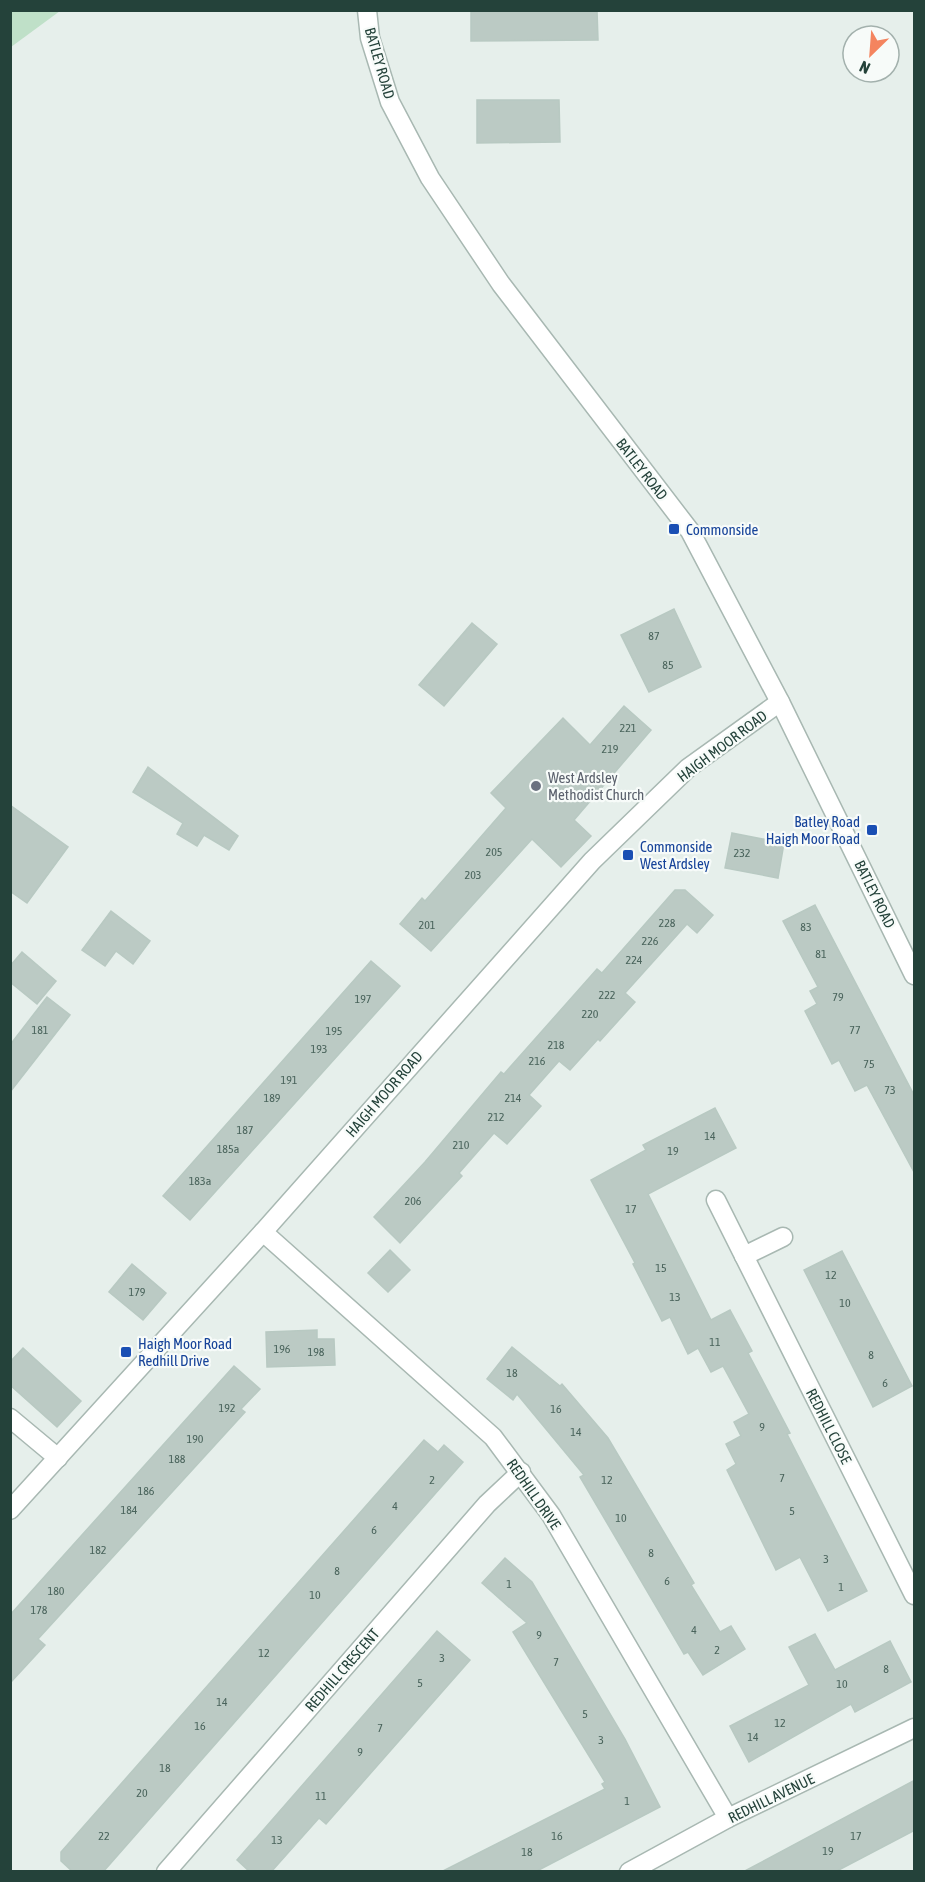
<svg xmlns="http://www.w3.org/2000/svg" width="925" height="1882" font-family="'Asap Condensed',sans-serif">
	<rect width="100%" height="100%" fill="#e6efeb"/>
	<!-- green -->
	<polygon fill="#bfe0c8" points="11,10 60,10 60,11 11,47"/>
	<!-- building -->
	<g fill="#bbcac4" stroke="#b8c9c2" stroke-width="1.5">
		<polygon points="471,10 597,10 598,40 471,41"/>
		<polygon points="477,100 559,100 560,142 477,143"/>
		<polygon points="674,609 701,667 649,692 621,635"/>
		<polygon points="472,623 497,644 444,706 419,685"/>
		<polygon points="624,706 651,730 574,820 591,836 561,867 532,839 431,951 400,924 422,898 425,901 506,808 491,793 563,718 590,745"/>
		<polygon points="148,767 238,836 229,850 204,835 197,846 177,834 183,823 133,792"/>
		<polygon points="10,805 68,847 27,903 10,891"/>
		<polygon points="732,833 784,843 778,878 725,868"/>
		<polygon points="675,890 685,890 713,915 697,933 687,924 625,993 635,1002 600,1041 598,1039 570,1070 559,1061 529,1095 541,1106 507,1144 494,1133 459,1173 462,1176 400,1243 374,1217 425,1162 501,1072 504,1074 597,969 602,973"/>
		<polygon points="815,905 915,1097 915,1174 867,1085 855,1091 839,1060 832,1064 805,1011 817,1004 810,991 818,987 783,921"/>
		<polygon points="111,911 150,941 133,964 116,951 105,966 82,950"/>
		<polygon points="22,952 56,981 37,1004 10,982 10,966"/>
		<polygon points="371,961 400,986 190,1220 163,1196"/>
		<polygon points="47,997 70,1015 10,1092 10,1045"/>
		<polygon points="715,1108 736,1148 648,1194 711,1320 730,1310 752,1351 748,1353 790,1433 787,1434 867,1591 828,1611 800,1557 776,1570 727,1470 736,1464 726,1444 741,1436 734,1422 749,1414 723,1366 711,1372 698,1348 688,1354 670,1317 662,1321 633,1264 635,1263 591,1180 646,1150 643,1145"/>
		<polygon points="390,1250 410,1270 388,1292 368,1273"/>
		<polygon points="842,1251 912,1386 873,1407 804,1270"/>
		<polygon points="132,1264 166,1293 143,1320 109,1292"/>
		<polygon points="317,1330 317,1339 334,1339 335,1365 267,1367 266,1332"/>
		<polygon points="512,1347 560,1386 562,1384 608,1438 694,1583 691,1585 720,1632 731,1626 745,1649 703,1675 688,1652 684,1654 580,1477 584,1475 517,1394 513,1400 487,1379"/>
		<polygon points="23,1348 81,1401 57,1427 10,1385 10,1362"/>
		<polygon points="234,1366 260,1389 241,1409 245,1412 38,1639 45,1645 10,1683 10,1615"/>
		<polygon points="424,1440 438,1452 444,1445 463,1462 103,1872 73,1872 61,1861 61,1852"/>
		<polygon points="505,1558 532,1582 625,1739 660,1807 535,1872 441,1872 605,1789 602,1784 605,1782 513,1632 527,1623 482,1583"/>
		<polygon points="437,1631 470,1660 326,1824 319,1818 271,1872 250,1872 237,1860"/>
		<polygon points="815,1634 835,1670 890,1641 911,1682 855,1712 851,1704 749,1762 730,1726 809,1685 789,1647"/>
		<polygon points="915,1780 915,1830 835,1872 743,1872"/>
	</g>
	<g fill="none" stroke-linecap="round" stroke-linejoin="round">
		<!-- minor casing -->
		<g stroke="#a8b8b2" stroke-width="21">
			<g id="minor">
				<polyline points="367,10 370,38 390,102 430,178 501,284 690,531 780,702 914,975"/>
				<polyline points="716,1200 914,1595"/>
				<polyline points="263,1232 493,1437 551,1515 728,1818"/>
				<polyline points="744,1256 783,1237"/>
				<polyline points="10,1418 58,1458"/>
				<polyline points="10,1510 263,1232 592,861 688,768 780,702"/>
				<polyline points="166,1872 487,1504 521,1472"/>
				<polyline points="629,1872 728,1818 914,1728"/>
			</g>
		</g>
		<!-- minor -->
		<use href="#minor" stroke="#fff" stroke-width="18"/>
	</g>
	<!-- markers -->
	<g fill="#1a4fb4" stroke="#f7fbf9" stroke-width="2">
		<rect x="668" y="523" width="12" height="12" rx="3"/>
		<rect x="866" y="824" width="12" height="12" rx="3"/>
		<rect x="622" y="849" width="12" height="12" rx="3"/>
		<rect x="120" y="1346" width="12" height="12" rx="3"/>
	</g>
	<circle fill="#6b7280" stroke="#f7fbf9" stroke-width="2" cx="536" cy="786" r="6"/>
	<g text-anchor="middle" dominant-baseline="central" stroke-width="4.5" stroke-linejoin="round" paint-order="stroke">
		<!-- number labels -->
		<g font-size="12" fill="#4a645c">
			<text x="654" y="636">87</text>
			<text x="668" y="665">85</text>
			<text x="628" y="728">221</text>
			<text x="610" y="749">219</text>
			<text x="494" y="852">205</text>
			<text x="742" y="853">232</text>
			<text x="473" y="875">203</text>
			<text x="667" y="923">228</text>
			<text x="427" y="925">201</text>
			<text x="806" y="927">83</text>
			<text x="650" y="941">226</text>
			<text x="821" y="954">81</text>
			<text x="634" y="960">224</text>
			<text x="607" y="995">222</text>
			<text x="838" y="997">79</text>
			<text x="363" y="999">197</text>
			<text x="590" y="1014">220</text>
			<text x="40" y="1030">181</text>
			<text x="855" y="1030">77</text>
			<text x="334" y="1031">195</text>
			<text x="556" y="1045">218</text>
			<text x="319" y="1049">193</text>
			<text x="537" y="1061">216</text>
			<text x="869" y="1064">75</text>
			<text x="289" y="1080">191</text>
			<text x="890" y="1090">73</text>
			<text x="272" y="1098">189</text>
			<text x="513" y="1098">214</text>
			<text x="496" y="1117">212</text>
			<text x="245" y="1130">187</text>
			<text x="710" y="1136">14</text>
			<text x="461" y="1145">210</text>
			<text x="228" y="1149">185a</text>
			<text x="673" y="1151">19</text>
			<text x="200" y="1181">183a</text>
			<text x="413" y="1201">206</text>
			<text x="631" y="1209">17</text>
			<text x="661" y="1268">15</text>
			<text x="831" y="1275">12</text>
			<text x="137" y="1292">179</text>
			<text x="675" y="1297">13</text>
			<text x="845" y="1303">10</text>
			<text x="715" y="1342">11</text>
			<text x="282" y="1349">196</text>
			<text x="316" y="1352">198</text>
			<text x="871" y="1355">8</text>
			<text x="512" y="1373">18</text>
			<text x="885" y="1383">6</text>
			<text x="227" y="1408">192</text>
			<text x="556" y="1409">16</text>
			<text x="762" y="1427">9</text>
			<text x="576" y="1432">14</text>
			<text x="195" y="1439">190</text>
			<text x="177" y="1459">188</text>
			<text x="782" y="1478">7</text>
			<text x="432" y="1480">2</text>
			<text x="607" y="1480">12</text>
			<text x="146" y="1491">186</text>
			<text x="395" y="1506">4</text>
			<text x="129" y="1510">184</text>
			<text x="792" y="1511">5</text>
			<text x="621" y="1518">10</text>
			<text x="374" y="1530">6</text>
			<text x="98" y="1550">182</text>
			<text x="651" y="1553">8</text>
			<text x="826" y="1559">3</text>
			<text x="337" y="1571">8</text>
			<text x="667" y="1581">6</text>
			<text x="509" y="1584">1</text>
			<text x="841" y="1587">1</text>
			<text x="56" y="1591">180</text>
			<text x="315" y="1595">10</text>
			<text x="39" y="1610">178</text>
			<text x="694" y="1630">4</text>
			<text x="539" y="1635">9</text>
			<text x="717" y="1650">2</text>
			<text x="264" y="1653">12</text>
			<text x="442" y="1658">3</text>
			<text x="556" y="1662">7</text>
			<text x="886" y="1669">8</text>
			<text x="420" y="1683">5</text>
			<text x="842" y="1684">10</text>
			<text x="222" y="1702">14</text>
			<text x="585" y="1714">5</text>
			<text x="780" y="1723">12</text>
			<text x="200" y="1726">16</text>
			<text x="380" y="1728">7</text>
			<text x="753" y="1737">14</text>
			<text x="601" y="1740">3</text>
			<text x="360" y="1752">9</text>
			<text x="165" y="1768">18</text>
			<text x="142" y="1793">20</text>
			<text x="321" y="1796">11</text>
			<text x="627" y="1801">1</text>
			<text x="104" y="1836">22</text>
			<text x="557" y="1836">16</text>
			<text x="856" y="1836">17</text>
			<text x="277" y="1840">13</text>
			<text x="828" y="1851">19</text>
			<text x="527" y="1852">18</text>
		</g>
		<!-- street labels -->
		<g font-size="15" fill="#24423a" stroke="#f7fbf9">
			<text transform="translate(380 63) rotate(74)">BATLEY ROAD</text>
			<text transform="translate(642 469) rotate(52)">BATLEY ROAD</text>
			<text transform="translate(722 746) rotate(-37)">HAIGH MOOR ROAD</text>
			<text transform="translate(875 894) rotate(64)">BATLEY ROAD</text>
			<text transform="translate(384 1094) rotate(-49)">HAIGH MOOR ROAD</text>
			<text transform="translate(829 1426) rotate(63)">REDHILL CLOSE</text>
			<text transform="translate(534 1494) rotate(55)">REDHILL DRIVE</text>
			<text transform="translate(342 1670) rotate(-49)">REDHILL CRESCENT</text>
			<text transform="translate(771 1798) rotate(-26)">REDHILL AVENUE</text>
		</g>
		<!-- transit labels -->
		<g font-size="15" fill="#164399" stroke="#f7fbf9" text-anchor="start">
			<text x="686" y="529">Commonside</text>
			<text x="860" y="821" text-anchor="end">Batley Road<tspan x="860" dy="17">Haigh Moor Road</tspan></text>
			<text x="640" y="846">Commonside<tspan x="640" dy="17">West Ardsley</tspan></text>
			<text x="138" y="1343">Haigh Moor Road<tspan x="138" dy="17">Redhill Drive</tspan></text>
		</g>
		<!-- worship labels -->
		<g font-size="15" fill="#5b616d" stroke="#f7fbf9" text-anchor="start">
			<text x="548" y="777">West Ardsley<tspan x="548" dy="17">Methodist Church</tspan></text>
		</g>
	</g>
	<!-- border -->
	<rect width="925" height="1882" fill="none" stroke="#24423a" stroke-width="24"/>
	<!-- north arrow -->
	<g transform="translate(871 54) rotate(205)"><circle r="28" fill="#f7fbf9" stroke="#a3b1ad" stroke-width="1.5"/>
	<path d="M0-4.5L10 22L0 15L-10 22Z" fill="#f4845f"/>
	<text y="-9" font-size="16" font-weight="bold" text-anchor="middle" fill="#24423a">N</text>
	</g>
</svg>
